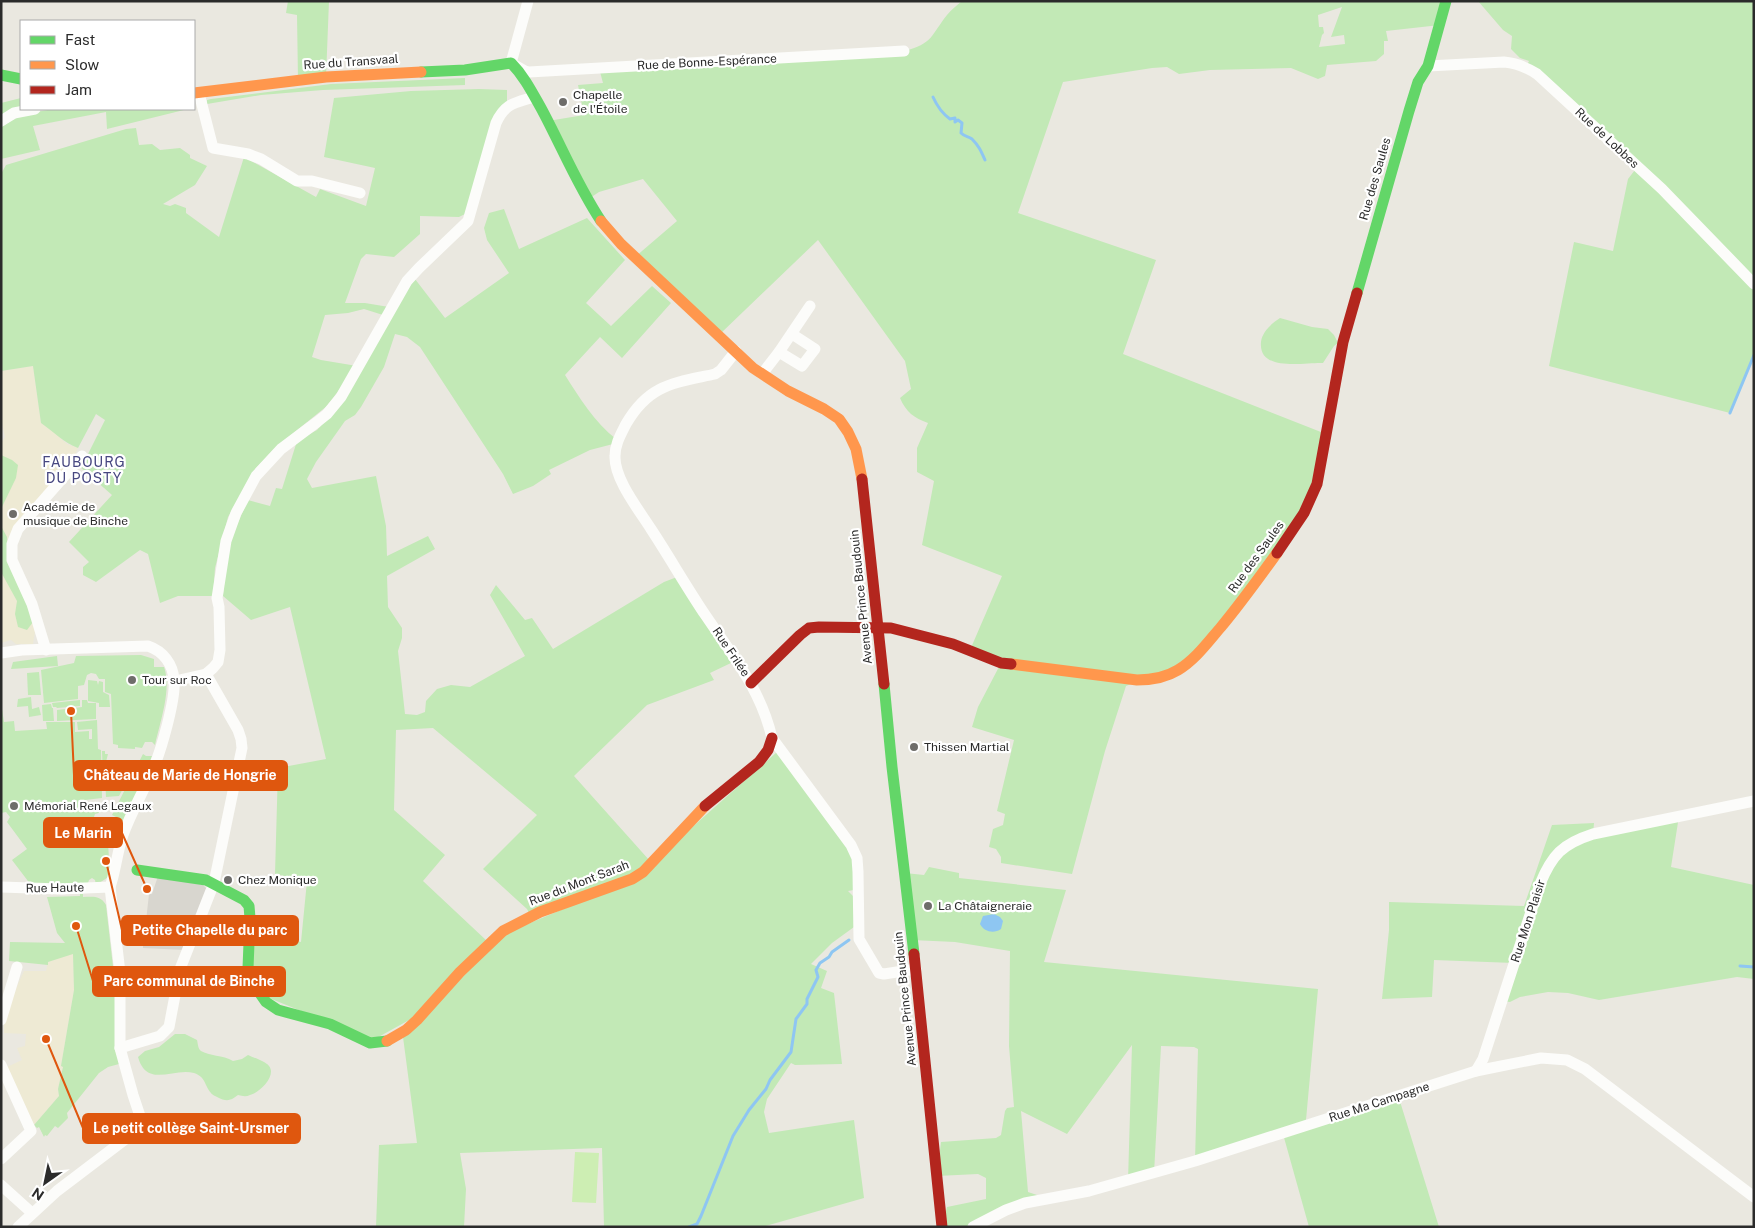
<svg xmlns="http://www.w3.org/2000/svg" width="1755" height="1228" font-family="'Public Sans',sans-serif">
	<rect width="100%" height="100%" fill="#eae8e0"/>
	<!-- education -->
	<g fill="#eeead4">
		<polygon points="33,366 41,423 54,432 67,444 78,448 72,461 11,535 35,631 33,644 16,644 11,640 1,643 1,443 5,437 1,420 1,371"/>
		<polygon points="73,953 74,990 61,1066 63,1067 58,1089 59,1096 34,1125 7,1067 22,1060 17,1048 25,1046 26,1034 4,1033 4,1014 24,971 46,971 48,962"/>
	</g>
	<!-- green -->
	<g fill="#c2e9b6" fill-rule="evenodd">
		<polygon points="288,1 329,1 326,77 298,80 297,15 286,13"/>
		<path d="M962,1H1446L1440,25L1386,31L1388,41H1384V54L1376,61L1327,65L1325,76L1318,79L1291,68L1210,70L1179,74L1167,67L1152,68L1063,82L1018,213L1156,260L1123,354L1326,434L1304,513L1189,662L1126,686L1105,751L1072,874L1001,863V857L996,849L989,847L993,829L1003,825L1005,814L997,811L1014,740L972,727L978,707L1001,663L970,650L1002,576L922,545L934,481L917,472V448L928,423C914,418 906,412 900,398L911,389L905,361L818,240L719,335L635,257L677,221L643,179L599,192L587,200L548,121L584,115L578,85L603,83L599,68L904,51C933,44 931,35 947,15C951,10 957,5 962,1ZM1342,7L1331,37L1344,35L1345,44L1319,47L1322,35L1324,33L1323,27H1319L1318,15Z"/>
		<polygon points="1478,1 1754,1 1754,355 1730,413 1549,366 1574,242 1613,251 1628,179 1638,166 1526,67 1529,61 1520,58 1511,49 1512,36 1503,30"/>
		<polygon points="465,78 465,85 323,90 261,95 207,104 207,100 211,99 331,84"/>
		<path d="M479,89L507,90V103L465,214L459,217L420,216V234L394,257L366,254L361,259L345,303H365L389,307L383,315L364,309L348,313L325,315L312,357L321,360L357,366L327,406L276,447L256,468L228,517L215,568L213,596H178L160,603L148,554L140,550L96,582L83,575V567L89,562L69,542L112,495L79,466L86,458L105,420L96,414L78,448C64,443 54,432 41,423L33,366L1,371V174L6,165L126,129L136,128L139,145L152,144L160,150L180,148L190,155V158L207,166L195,185L163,204L170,206L175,204L186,208V213L219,237L244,157L316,197L320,189L366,206L375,168L324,157L334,98L411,91Z"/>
		<polygon points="21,98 21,107 1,115 1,103"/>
		<path d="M53,109H188L107,129L106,112L33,126L40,150L1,159V128C15,115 35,112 53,109Z"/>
		<path d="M504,209L519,249L587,218L625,260L586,303L611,326L652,286L671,303L622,358L600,337L565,375C579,397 595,423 616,439L613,444L590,450L549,470L551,474L533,486L513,494L503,474L420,347L407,337L395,334L384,367L361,407L355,415L345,421L316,462L307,479L312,488L376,476L386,526L387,556L428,536L435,549L387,576L388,607L402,628V638L398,651L405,714L417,715L425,712L426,701L437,689L451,685L470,687L525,656L490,595L496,585L525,620L532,618L553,649L664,582L677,577L733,662L710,673L714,680L647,705L574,776L650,861L639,872L530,915L527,909L483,869L537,815L433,728L396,730L394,810L445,855L423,881L487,941L420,1014L373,1040L269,998L251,969L256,933L301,942L307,881L275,874L278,768L326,759L290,607L251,620L223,596L228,545L248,500L270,506L276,488L282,489L297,441L317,430L340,405L395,307L415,279L445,318L509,273L487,240L484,228L489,213Z"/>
		<path d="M1280,318L1312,327L1328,329L1334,335L1338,343L1334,346L1323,363C1306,362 1258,373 1261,342C1262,332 1272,323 1280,318Z"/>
		<polygon points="1,455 12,460 18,465 16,478 1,509"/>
		<polygon points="1,526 7,537 8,551 33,622 27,630 18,627 15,614 17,601 1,572"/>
		<path d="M141,655L154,659V667H164C172,689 160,722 155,745L152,742H145L142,748L135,747V749L118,748V745L113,744L111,694L105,692V679H99L96,674L91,673L87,675L84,685L78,686V699L44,703L41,670L74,663L76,656Z"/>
		<polygon points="57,656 58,666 11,669 13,662"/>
		<polygon points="39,672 41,695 28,695 27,673"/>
		<polygon points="88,680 97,681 98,685 99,681 103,682 103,692 109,695 110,707 99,707 99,703 88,701"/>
		<polygon points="31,697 32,709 39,707 41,715 29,717 28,706 17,707 18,699"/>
		<polygon points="80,700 80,706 57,708 56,707 53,707 52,703"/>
		<polygon points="82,700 87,700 88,703 96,703 96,719 57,721 57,710 82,707"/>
		<path d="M1,703L4,722L14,721L15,731L47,729L46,722H75V732L89,731V739H92V729L78,730L77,722L97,720L98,749L101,750L102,798L85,800V802L78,803V808L99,807V813L95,814L94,817H107L106,822L107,825L110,876L96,885L95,880L92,878L89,880L88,883L83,884V897C93,897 100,895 106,905L115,984L116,1046L119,1064L108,1067L99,1073L67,1113L68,1118L58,1128L55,1126L47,1136L45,1135L44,1137L39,1127L37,1128L34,1125L59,1096L58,1089L63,1067L61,1066L74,990L73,954L48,962V965L9,961L10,942L65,943L57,933L47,897L80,896L79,884L31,885L12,860L27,849L7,822L10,817L6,812L1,813Z"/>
		<polygon points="51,704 52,708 53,708 54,721 43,721 42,705"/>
		<polygon points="102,751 105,751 105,754 108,754 106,762 118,762 118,766 128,766 129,763 136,764 119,796 106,797 105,778 103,778"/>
		<polygon points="777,752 846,844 853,861 854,890 848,891 854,897 854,927 832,943 811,964 827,971 821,988 834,993 842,1064 795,1065 791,1063 767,1099 764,1112 769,1133 854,1120 864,1198 762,1227 604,1227 602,1148 460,1153 466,1189 464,1227 376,1227 379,1145 417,1143 403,1037 506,933 599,894 689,830"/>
		<path d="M143,754L146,756H152L121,833L112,828C114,824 120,823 116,817L112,815Z"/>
		<polygon points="1679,816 1671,867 1754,885 1754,979 1737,977 1599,1000 1568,993 1548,992 1520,997 1510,1002 1502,1001 1514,963 1434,960 1432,997 1382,999 1389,930 1389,902 1524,906 1552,825 1594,823 1593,834"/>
		<polygon points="929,867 959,873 959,878 1066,890 1044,962 1318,989 1306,1120 1398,1095 1439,1227 1309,1227 1283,1134 1195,1161 1198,1049 1194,1047 1161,1046 1154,1173 1128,1181 1132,1045 1067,1134 1021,1111 1028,1192 1046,1198 973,1227 942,1227 947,1207 986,1199 986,1178 978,1174 937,1176 941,1142 996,1138 1001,1135 1005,1111 1007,1108 1014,1107 1009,1046 1010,951 955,942 912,940 905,873 924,875"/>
		<path d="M175,1034H185L197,1040C198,1044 198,1049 201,1051C209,1056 223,1055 233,1061L242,1059L248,1055C254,1058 265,1061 269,1066C277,1076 259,1093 250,1095C246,1097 242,1096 238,1095C230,1101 227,1102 217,1097C217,1097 211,1094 211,1093C204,1085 206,1077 194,1073C174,1067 147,1089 138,1057L145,1051L159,1047Z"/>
	</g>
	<!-- pitch -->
	<polygon fill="#cdeeb3" points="575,1152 599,1153 596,1203 572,1202"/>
	<!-- plaza -->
	<polygon fill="#d8d6cf" points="158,876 203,885 207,889 185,950 143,948 143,930 145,930 149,894 152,894"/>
	<!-- water -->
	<path fill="#8ec6f2" d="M994,914L1000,917L1003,921L1001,929C994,934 984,932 980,924L983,916Z"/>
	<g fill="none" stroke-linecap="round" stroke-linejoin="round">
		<!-- stream -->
		<g stroke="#8ec6f2" stroke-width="3">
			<path d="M933,97C937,106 943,114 950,119L955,118V122L958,120L962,123L961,133C965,137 968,136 972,139C979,146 981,151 985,160"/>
			<polyline points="1730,413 1754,355"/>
			<polyline points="1740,966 1754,967"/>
			<polyline points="689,1227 697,1224 701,1216 733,1136 749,1110 766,1089 770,1080 791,1052 796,1019 807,1004 807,999 818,977 816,970 820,963 829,957 832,952 849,940"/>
		</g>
		<!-- street -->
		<g stroke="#fcfcfa" stroke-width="11">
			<polyline points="528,1 511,63 525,71 529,72 904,51"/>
			<path d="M1428,66L1504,62C1517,63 1526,67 1537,74L1662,189L1754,284"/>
			<polyline points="199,93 213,148 248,154 261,159 297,181 312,181 360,193"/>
			<polyline points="1,121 14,113 35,109"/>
			<path d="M736,351L721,370L715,374C674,383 649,384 626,424C621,434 615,444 615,456C614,479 639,510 651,529C670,558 687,588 706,616C733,656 761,690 772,738L851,845L857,858L858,872L859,939L879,973L884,974L916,969"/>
			<polyline points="779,352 802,366 815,349 792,334"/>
			<polyline points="762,374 779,352 810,306"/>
			<polyline points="46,650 32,604 12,560 12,544 18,529 82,456"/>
			<path d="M1,653L22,650L148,646C163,651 173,664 174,680C176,699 161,751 153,769C144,791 131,812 123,835C117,852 116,870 110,887L120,973V1048L133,1095L141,1119L140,1126L136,1131L57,1191L18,1227"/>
			<path d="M175,681L206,674L213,668L218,662L220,650L219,607L217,598L226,541L236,513L256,476L281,449L317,422L327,414L341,397L407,281L419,268L468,221L496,123C505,103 515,103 534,97"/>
			<polyline points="1,887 60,889 110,887"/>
			<polyline points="120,973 178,977"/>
			<polyline points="1,1020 17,967"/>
			<polyline points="120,1048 160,1036 169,1027 180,969 214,883 242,748 241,739 238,730 206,674"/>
			<polyline points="1,1065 31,1131 1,1159"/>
			<path d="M1476,1071L1483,1059L1540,884C1552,855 1562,844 1593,834L1754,801"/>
			<polyline points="1,1185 32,1213"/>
			<polyline points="973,1227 1006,1210 1025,1203 1089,1191 1195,1161 1476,1071 1541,1058 1567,1060 1585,1069 1754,1197"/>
		</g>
		<!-- fast -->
		<g stroke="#63d668" stroke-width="11">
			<path d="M421,72L465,70L511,63C524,76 532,92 541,108C561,145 577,185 601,221"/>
			<polyline points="1,75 21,79"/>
			<polyline points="1357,293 1409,111 1418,82 1428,66 1446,1"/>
			<polyline points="884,684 892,767 914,954"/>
			<polyline points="137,870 206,880 244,900 249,906 250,918 248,968 252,982 266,1002 278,1010 330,1024 370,1043 387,1041"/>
		</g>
		<!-- slow -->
		<g stroke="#ff974d" stroke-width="11">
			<polyline points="194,93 326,77 421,72"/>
			<polyline points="601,221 621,244 753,368 788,391 824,409 839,419 848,432 856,449 862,479"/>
			<path d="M1011,664L1137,680C1151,680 1165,678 1178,670C1195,660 1208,642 1221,627C1241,603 1259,578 1277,553"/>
			<polyline points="387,1041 406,1030 417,1020 460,972 503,931 540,912 632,879 643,872 705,806"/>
		</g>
		<!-- jam -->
		<g stroke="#b3261e" stroke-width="11">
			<polyline points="862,479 884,684"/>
			<polyline points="1277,553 1304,513 1317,484 1343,342 1357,293"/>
			<polyline points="751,683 800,635 809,628 819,627 891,628 953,644 1001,663 1011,664"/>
			<polyline points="705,806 759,762 768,750 772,738"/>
			<polyline points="914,954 942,1227"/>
		</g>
	</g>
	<!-- markers -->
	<g fill="#6e6d6a" stroke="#fff" stroke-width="2">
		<circle cx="563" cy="102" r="5"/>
		<circle cx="13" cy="514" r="5"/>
		<circle cx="132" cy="680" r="5"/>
		<circle cx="914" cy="747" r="5"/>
		<circle cx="14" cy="806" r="5"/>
		<circle cx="228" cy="880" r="5"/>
		<circle cx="928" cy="906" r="5"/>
	</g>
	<g text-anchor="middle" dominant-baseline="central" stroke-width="4.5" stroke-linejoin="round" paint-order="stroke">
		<!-- street labels -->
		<g font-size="12" fill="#2b2b2b" stroke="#fff">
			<text transform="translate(351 62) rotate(-4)">Rue du Transvaal</text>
			<text transform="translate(707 62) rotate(-3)">Rue de Bonne-Espérance</text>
			<text transform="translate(1607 138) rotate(43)">Rue de Lobbes</text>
			<text transform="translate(1375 179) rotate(-74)">Rue des Saules</text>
			<text transform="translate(1256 557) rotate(-54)">Rue des Saules</text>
			<text transform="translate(861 597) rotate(-96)">Avenue Prince Baudouin</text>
			<text transform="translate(731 652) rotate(56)">Rue Frilée</text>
			<text transform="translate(579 883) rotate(-21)">Rue du Mont Sarah</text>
			<text transform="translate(55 888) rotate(-1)">Rue Haute</text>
			<text transform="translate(1528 921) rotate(-72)">Rue Mon Plaisir</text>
			<text transform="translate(905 999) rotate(-96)">Avenue Prince Baudouin</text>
			<text transform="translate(1379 1102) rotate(-18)">Rue Ma Campagne</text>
		</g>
		<!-- poi labels -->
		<g font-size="12" fill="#2b2b2b" stroke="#fff" text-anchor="start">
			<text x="573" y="95">Chapelle<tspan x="573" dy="14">de l'Étoile</tspan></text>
			<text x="23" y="507">Académie de<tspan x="23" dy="14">musique de Binche</tspan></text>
			<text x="142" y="680">Tour sur Roc</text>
			<text x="924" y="747">Thissen Martial</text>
			<text x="24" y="806">Mémorial René Legaux</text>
			<text x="238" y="880">Chez Monique</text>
			<text x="938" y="906">La Châtaigneraie</text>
		</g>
		<!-- neighbourhood labels -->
		<g font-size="14" letter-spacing="1" fill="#474780" stroke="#fff">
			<text x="84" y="462">FAUBOURG<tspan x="84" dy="16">DU POSTY</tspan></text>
		</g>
	</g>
	<!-- callouts -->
	<path fill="none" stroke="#df570e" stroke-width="2" d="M71 711L74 775M147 889L122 833M106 861L122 930M76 926L93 981M46 1039L83 1128"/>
	<g fill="#df570e" stroke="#fff" stroke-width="2">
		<circle cx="71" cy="711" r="5"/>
		<circle cx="147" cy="889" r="5"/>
		<circle cx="106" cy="861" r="5"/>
		<circle cx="76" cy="926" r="5"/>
		<circle cx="46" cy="1039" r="5"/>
	</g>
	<g fill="#df570e" stroke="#df570e" stroke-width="2">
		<rect x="74" y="761" width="213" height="29" rx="5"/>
		<rect x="44" y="818" width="78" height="29" rx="5"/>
		<rect x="122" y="916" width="176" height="29" rx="5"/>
		<rect x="93" y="967" width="192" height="29" rx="5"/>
		<rect x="83" y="1114" width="217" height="29" rx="5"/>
	</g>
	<g font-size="14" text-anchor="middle" font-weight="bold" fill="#fff">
		<text x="180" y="780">Château de Marie de Hongrie</text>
		<text x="83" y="838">Le Marin</text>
		<text x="210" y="935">Petite Chapelle du parc</text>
		<text x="189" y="986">Parc communal de Binche</text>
		<text x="191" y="1133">Le petit collège Saint-Ursmer</text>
	</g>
	<!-- border -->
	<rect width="1755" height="1228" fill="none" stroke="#2b2b2b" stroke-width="5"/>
	<!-- legend -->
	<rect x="20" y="20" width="175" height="90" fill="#ffffff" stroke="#aaaaaa"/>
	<rect x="30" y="36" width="25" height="8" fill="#63d668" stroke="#aaaaaa"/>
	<text x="65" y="45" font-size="15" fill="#2b2b2b">Fast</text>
	<rect x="30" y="61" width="25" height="8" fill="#ff974d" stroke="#aaaaaa"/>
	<text x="65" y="70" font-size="15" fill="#2b2b2b">Slow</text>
	<rect x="30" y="86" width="25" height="8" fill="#b3261e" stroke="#aaaaaa"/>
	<text x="65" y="95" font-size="15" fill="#2b2b2b">Jam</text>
	<!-- north arrow -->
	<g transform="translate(45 1183) rotate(213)" stroke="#ffffff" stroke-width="4" paint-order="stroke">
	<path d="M0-4L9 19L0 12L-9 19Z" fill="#2b2b2b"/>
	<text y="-8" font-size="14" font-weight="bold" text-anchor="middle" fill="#2b2b2b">N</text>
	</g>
</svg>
